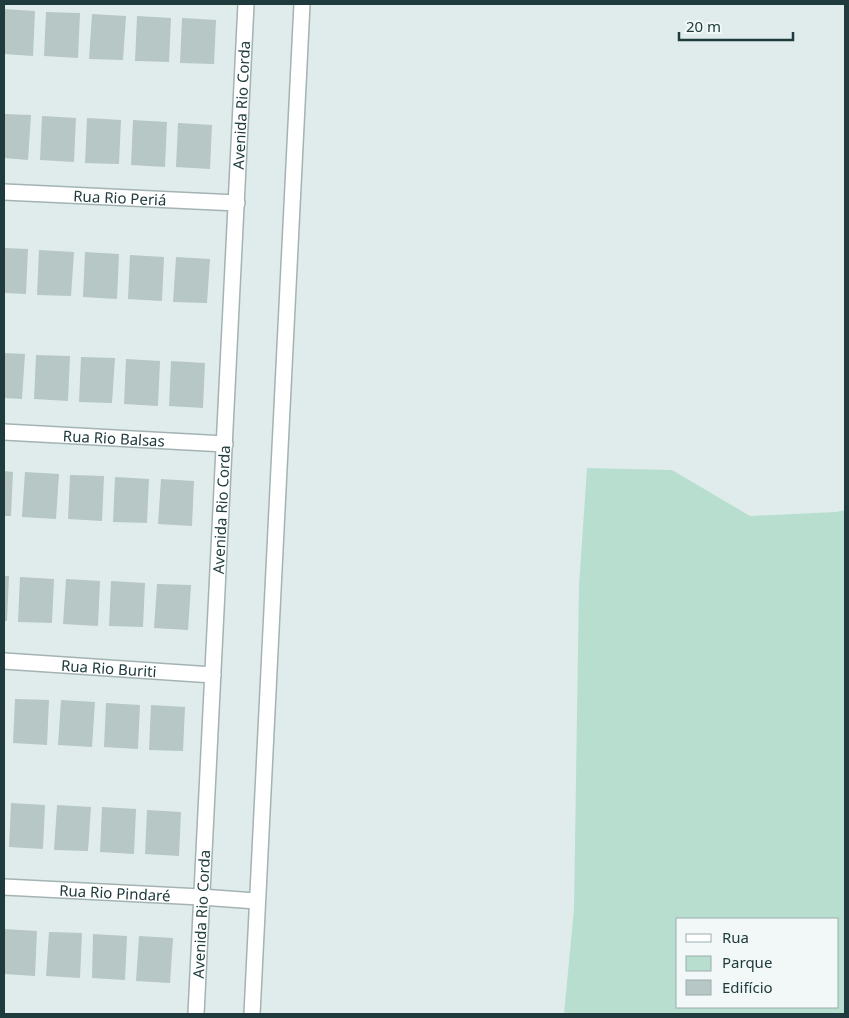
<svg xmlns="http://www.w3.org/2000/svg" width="849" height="1018" font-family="'Noto Sans',sans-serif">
	<rect width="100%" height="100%" fill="#e0eceb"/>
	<!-- green -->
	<path fill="#b8decf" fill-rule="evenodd" d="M587,468L672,470L750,516L836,512L845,510V1014H564L574,909L579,586ZM678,919H838V1007H678Z"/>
	<!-- building -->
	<g fill="#b6c7c5">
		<polygon points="4,9 35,11 33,56 4,54"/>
		<polygon points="46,12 80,13 78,58 44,56"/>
		<polygon points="92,14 126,16 123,60 89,59"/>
		<polygon points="137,16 171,18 169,62 135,61"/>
		<polygon points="182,18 216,20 214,64 180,63"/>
		<polygon points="4,114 31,115 28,160 4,158"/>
		<polygon points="42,116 76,118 74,162 40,160"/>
		<polygon points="87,118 121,120 119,164 85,163"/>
		<polygon points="133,120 167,122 165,167 131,165"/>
		<polygon points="178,123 212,125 210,169 176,167"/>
		<polygon points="4,248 28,249 26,294 4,293"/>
		<polygon points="39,250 74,252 71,296 37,295"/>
		<polygon points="85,252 119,254 117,299 83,297"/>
		<polygon points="130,255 164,257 162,301 128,299"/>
		<polygon points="176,257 210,259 207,303 173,302"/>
		<polygon points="4,353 25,354 22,399 4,398"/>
		<polygon points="36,355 70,356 68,401 34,399"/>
		<polygon points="81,357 115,358 112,403 79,402"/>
		<polygon points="126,359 160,361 158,406 124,404"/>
		<polygon points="171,361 205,363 203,408 169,406"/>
		<polygon points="4,471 13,472 11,516 4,516"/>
		<polygon points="25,472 59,474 56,519 22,517"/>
		<polygon points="70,475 104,476 102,521 68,519"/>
		<polygon points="115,477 149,479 147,523 113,522"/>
		<polygon points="161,479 194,481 192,526 158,524"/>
		<polygon points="4,576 9,576 7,621 4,621"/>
		<polygon points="20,577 54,579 52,623 18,622"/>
		<polygon points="66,579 100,581 98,626 63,624"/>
		<polygon points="111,581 145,583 143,627 109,626"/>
		<polygon points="157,584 191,585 188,630 154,628"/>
		<polygon points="15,699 49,700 47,745 13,743"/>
		<polygon points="61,700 95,702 92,747 58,745"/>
		<polygon points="106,703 140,705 138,749 104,747"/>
		<polygon points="151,705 185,707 183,751 149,750"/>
		<polygon points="11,803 45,805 43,849 9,847"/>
		<polygon points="57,805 91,807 88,851 54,850"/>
		<polygon points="102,807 136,809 134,854 100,852"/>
		<polygon points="147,810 181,812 179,856 145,854"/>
		<polygon points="4,929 37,931 35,976 4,974"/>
		<polygon points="49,932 82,933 80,978 46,976"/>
		<polygon points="93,934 127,936 125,980 92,978"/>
		<polygon points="139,936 173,938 170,983 136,981"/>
	</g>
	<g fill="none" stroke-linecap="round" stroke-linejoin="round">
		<!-- minor casing -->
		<g stroke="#a3b3b3" stroke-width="18">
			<g id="minor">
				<path id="s1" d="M4,192L237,203"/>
				<path id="s2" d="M4,432L225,444"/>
				<path id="s3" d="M4,661L213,675"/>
				<path id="s4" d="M4,887L201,897L257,901"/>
				<path id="s5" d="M196,1014L246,4"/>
				<polyline points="252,1014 302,4"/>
			</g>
		</g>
		<!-- minor -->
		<use href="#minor" stroke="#fff" stroke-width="15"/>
	</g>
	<g text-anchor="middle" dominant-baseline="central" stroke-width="4.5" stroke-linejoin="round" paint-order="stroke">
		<!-- street labels -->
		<g font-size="15" fill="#203b3d" stroke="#f1f8f7">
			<text stroke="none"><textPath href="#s5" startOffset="910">Avenida Rio Corda</textPath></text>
			<text stroke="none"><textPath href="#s1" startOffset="116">Rua Rio Periá</textPath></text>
			<text stroke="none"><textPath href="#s2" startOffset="110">Rua Rio Balsas</textPath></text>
			<text stroke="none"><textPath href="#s5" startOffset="505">Avenida Rio Corda</textPath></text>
			<text stroke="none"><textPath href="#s3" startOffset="105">Rua Rio Buriti</textPath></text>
			<text stroke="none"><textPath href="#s4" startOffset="111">Rua Rio Pindaré</textPath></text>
			<text stroke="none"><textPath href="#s5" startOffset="100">Avenida Rio Corda</textPath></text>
		</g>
	</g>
	<!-- border -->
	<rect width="849" height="1018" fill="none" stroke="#203b3d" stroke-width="10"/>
	<!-- legend -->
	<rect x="676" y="918" width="162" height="90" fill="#f1f8f7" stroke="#9dacad"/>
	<rect x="686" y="934" width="25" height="8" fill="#ffffff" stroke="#9dacad"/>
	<text x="722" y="943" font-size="15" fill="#203b3d">Rua</text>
	<rect x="686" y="956" width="25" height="15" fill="#b8decf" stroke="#9dacad"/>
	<text x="722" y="968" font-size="15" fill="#203b3d">Parque</text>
	<rect x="686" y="980" width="25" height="15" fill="#b6c7c5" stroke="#9dacad"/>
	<text x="722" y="993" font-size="15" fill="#203b3d">Edifício</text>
	<!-- scale -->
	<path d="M679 32v8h114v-8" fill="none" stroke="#203b3d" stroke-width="2.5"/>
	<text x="686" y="32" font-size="15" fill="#203b3d" stroke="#f1f8f7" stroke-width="4" paint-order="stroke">20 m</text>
</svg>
